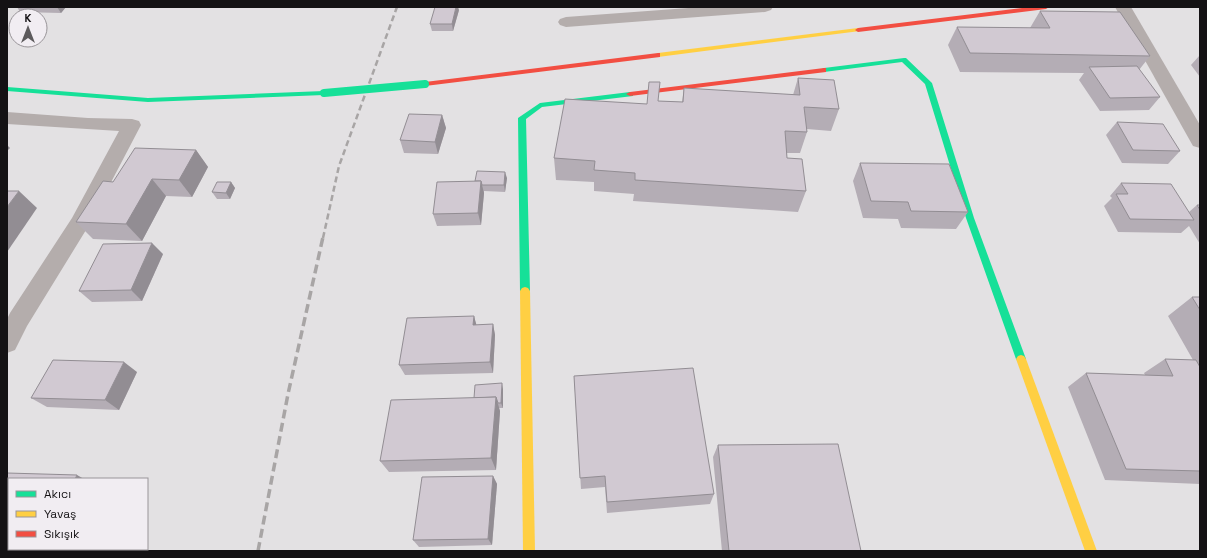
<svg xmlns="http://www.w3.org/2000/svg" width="1207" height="558" font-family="'Space Grotesk',sans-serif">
	<rect width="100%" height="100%" fill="#e3e1e3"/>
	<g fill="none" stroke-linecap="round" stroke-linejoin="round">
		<!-- street -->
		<g fill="#b4adac" fill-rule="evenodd">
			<polygon points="702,7 773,7 771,10 765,12 566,27 560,25 558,22 560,19 566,17"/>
			<polygon points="1115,7 1131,7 1200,125 1200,148 1193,146"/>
			<polygon points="7,112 88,118 132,119 139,121 141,125 86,230 27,326 15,350 7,353 7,319 10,313 72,218 119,131 7,124"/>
		</g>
		<!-- fast -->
		<g fill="#16e098" fill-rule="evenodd">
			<polygon points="904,58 906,58 932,83 974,218 1026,359 1024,362 1021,363 1018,362 1016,359 966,218 925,84 902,62 824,72 820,70 824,68"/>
			<polygon points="7,87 148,98 324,91 328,93 324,95 148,102 7,91"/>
			<polygon points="630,92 633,92 633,96 542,107 526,119 530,291 528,294 522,294 520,291 518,118 540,103"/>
		</g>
		<!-- slow -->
		<g fill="#ffcf43" fill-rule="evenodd">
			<polygon points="858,28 860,29 860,31 658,57 655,55 658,53"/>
			<polygon points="525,287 528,288 530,291 535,551 523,551 520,291 522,288"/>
			<polygon points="1021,355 1024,356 1026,359 1097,551 1085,551 1016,359 1018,356"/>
		</g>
		<!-- jam -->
		<g fill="#f24e42" fill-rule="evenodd">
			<polygon points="1030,7 1049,7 1046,9 858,32 855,30 858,28"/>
			<polygon points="658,53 660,53 660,57 425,86 421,84 425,82"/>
			<polygon points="824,68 826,68 826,72 630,96 626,94 630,92"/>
		</g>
		<!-- rail-far1 -->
		<polyline stroke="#a8a5a5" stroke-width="2.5" stroke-dasharray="6 3.5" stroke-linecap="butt" points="323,238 339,166 397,7"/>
		<!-- rail -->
		<polyline stroke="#a8a5a5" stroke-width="3.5" stroke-dasharray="9 4.5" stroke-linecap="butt" points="258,551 288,394 323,237"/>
		<!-- fast-bridge -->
		<polyline stroke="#16e098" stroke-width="8" points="324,93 425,84"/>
	</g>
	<!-- wall -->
	<g fill="#b4adb5">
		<polygon points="17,7 66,7 61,13 20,12"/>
		<polygon points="459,10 453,31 432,31 430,24"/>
		<polygon points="1040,11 1150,56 1139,70 1160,97 1149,110 1100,111 1079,80 1084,73 960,72 948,45 957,27 1030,28"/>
		<polygon points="1200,55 1200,77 1191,65"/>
		<polygon points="798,78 839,109 831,131 807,129 807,132 800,153 787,153 787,158 806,191 798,212 633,201 634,194 594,191 594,182 556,180 554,158 647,104 658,101 682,102 684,88 793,95"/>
		<polygon points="442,115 446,128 438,154 404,153 400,140"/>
		<polygon points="1117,122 1180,151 1168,164 1122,163 1106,135"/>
		<polygon points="196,150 208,167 192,197 166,196 142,241 93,239 76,222 113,182"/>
		<polygon points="860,163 968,212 956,229 901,228 898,219 863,218 853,181"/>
		<polygon points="507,178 505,192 484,191 484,193 481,225 437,226 433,214 475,181"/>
		<polygon points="231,182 235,188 230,199 217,199 212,192"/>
		<polygon points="1121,183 1189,212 1197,205 1200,205 1200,244 1189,226 1181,233 1118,232 1104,206 1112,198 1110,196"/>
		<polygon points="163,254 142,301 92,302 79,291"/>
		<polygon points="1192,297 1200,297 1200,484 1105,480 1068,387 1086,373 1145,375 1144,373 1165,359 1193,360 1168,316"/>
		<polygon points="474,316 476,325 493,324 495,335 493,373 405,375 399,365"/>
		<polygon points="137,372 119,410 47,407 31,398"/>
		<polygon points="574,376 714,494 710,504 607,513 605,487 581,489"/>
		<polygon points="503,389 503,408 499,408 500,411 496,470 389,472 380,461 474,398"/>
		<polygon points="718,445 861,551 722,551 713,457"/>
		<polygon points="7,473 9,479 9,534 7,534"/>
		<polygon points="493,476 497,484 492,545 419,547 413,540"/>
	</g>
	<!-- shaded-wall -->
	<g fill="#928d93">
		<polygon points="57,7 66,7 61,13"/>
		<polygon points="456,7 458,7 459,10 453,31 452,24"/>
		<polygon points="442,115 446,128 438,154 435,142"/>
		<polygon points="7,145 10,148 7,151"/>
		<polygon points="196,150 208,167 192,197 179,180"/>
		<polygon points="505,172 507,178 505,192 504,185"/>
		<polygon points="152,179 166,196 142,241 126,224"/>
		<polygon points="481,181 484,193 481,225 478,213"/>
		<polygon points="231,182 235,188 230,199 226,193"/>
		<polygon points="19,191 37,208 7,252 7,207"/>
		<polygon points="152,243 163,254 142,301 131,290"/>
		<polygon points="474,316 477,327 473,325"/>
		<polygon points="493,324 495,335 493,373 490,362"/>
		<polygon points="124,362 137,372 119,410 105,400"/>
		<polygon points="502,383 503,389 503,408 501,403"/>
		<polygon points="496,397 500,411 496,470 491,458"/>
		<polygon points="77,475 84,479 75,479"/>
		<polygon points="493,476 497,484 492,545 488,539"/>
	</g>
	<!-- building -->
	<g fill="#d1c9d2" stroke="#928d93">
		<polygon points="435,7 456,7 452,24 430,24"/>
		<polygon points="1040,11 1120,12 1150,56 970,53 957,27 1050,28"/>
		<polygon points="1137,66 1160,97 1110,98 1089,67"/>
		<polygon points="798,78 834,80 839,109 804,107 807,132 785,131 787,158 802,159 806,191 635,180 635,173 594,170 595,161 554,158 565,99 647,104 649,82 660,82 658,101 683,102 684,88 800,95"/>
		<polygon points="409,114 442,115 435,142 400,140"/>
		<polygon points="1117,122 1163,124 1180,151 1133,150"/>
		<polygon points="135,148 196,150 179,180 152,179 126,224 76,222 103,181 113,182"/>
		<polygon points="860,163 949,164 968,212 911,211 908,202 871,201"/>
		<polygon points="477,171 505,172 504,185 482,185 481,181 475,181"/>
		<polygon points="481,181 478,213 433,214 437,182"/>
		<polygon points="217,182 231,182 226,193 212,192"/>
		<polygon points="1121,183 1171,184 1194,220 1130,219 1116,194 1128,194"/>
		<polygon points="7,191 19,191 7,207"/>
		<polygon points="1197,205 1200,205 1200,210"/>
		<polygon points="152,243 131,290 79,291 103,244"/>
		<polygon points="1192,297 1200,297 1200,310"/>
		<polygon points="474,316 473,325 493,324 490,362 399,365 407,318"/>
		<polygon points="1165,359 1196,360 1200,367 1200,471 1126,469 1086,373 1173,376"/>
		<polygon points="53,360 124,362 105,400 31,398"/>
		<polygon points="693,368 714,494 607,502 605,476 580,478 574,376"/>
		<polygon points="502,383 501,403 498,403 496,397 474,398 475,385"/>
		<polygon points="496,397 491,458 380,461 391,400"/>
		<polygon points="838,444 861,551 729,551 718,445"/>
		<polygon points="7,473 77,475 75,479 9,479 9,528 7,528"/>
		<polygon points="493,476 488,539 413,540 422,477"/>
	</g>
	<!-- border -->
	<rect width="1207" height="558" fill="none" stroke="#141214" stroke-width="16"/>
	<!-- legend -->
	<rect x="8" y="478" width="140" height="72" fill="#f1edf2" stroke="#999599"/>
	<rect x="16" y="491" width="20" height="6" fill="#16e098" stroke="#999599"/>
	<text x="44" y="498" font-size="12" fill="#141214">Akıcı</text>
	<rect x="16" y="511" width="20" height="6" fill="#ffcf43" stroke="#999599"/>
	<text x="44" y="518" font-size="12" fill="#141214">Yavaş</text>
	<rect x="16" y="531" width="20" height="6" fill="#f24e42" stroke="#999599"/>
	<text x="44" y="538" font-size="12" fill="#141214">Sıkışık</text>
	<!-- north arrow -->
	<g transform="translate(28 28)"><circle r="19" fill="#f1edf2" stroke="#999599"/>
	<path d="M0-3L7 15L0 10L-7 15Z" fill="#5c5a5c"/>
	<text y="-6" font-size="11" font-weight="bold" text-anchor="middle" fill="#141214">K</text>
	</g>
</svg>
